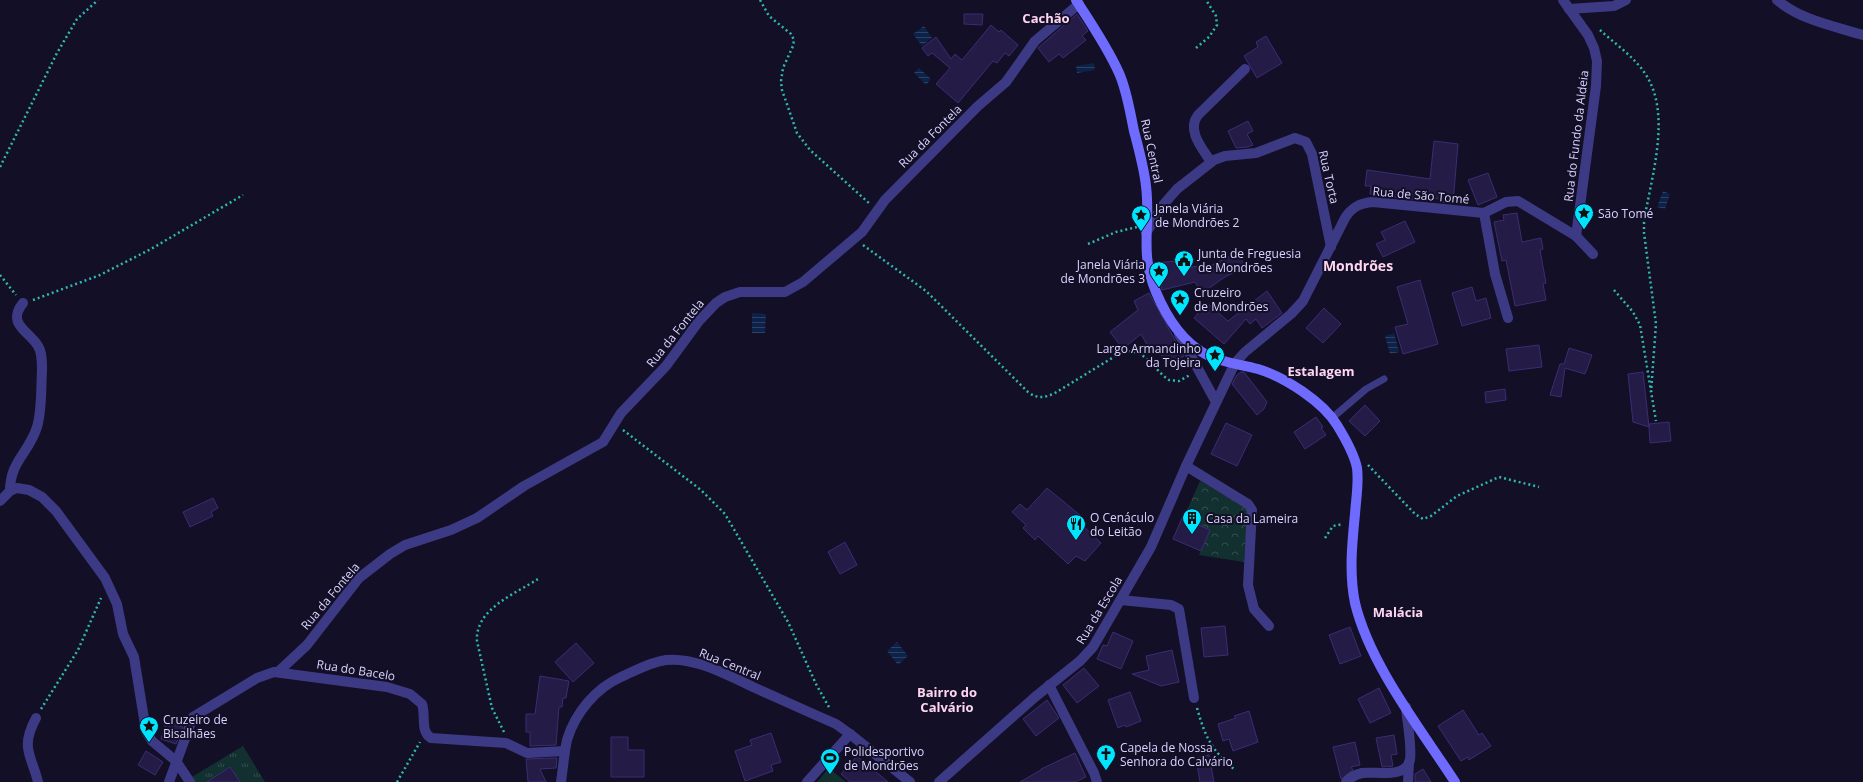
<svg xmlns="http://www.w3.org/2000/svg" width="1863" height="782" font-family="'Open Sans',sans-serif">
	<defs>
		<pattern id="grass-tufts" width="24" height="20" patternUnits="userSpaceOnUse"><rect width="24" height="20" fill="#12302f"/><path d="M3 7l-1-3M5 7V3M7 7l1-3M15 17l-1-3M17 17v-4M19 17l1-3" fill="none" stroke="#344d4e"/></pattern>
		<pattern id="park-crowns" width="20" height="18" patternUnits="userSpaceOnUse"><rect width="20" height="18" fill="#12302f"/><path d="M2 6a3 3 0 1 1 6 0M12 15a3 3 0 1 1 6 0" fill="none" stroke="#344d4e"/></pattern>
		<pattern id="water-rules" width="6" height="5" patternUnits="userSpaceOnUse"><rect width="6" height="5" fill="#0c2248"/><path d="M0 2.5h6" fill="none" stroke="#2f4163"/></pattern>
	</defs>
	<rect width="100%" height="100%" fill="#130f26"/>
	<!-- grass -->
	<polygon fill="url(#grass-tufts)" points="243,746 265,782 195,782 192,777"/>
	<!-- park -->
	<polygon fill="url(#park-crowns)" points="1200,481 1248,509 1244,562 1199,555 1210,530 1193,523 1196,515 1187,510"/>
	<!-- garden -->
	<polygon fill="#12302f" points="829,768 846,782 817,782"/>
	<!-- water -->
	<g fill="url(#water-rules)">
		<polygon points="924,26 932,38 922,46 913,34"/>
		<polygon points="1094,63 1095,70 1077,73 1076,66"/>
		<polygon points="919,68 931,79 926,85 914,73"/>
		<polygon points="1663,191 1670,194 1665,209 1657,207"/>
		<polygon points="752,313 766,314 765,333 752,333"/>
		<polygon points="1394,333 1399,352 1390,354 1385,336"/>
		<polygon points="897,642 908,656 898,665 887,651"/>
	</g>
	<!-- building -->
	<g fill="#241b47" stroke="#3b2d73">
		<polygon points="964,14 983,14 982,25 964,24"/>
		<polygon points="1077,14 1088,31 1082,36 1086,40 1063,58 1059,54 1049,62 1038,48"/>
		<polygon points="991,25 999,32 1001,30 1018,45 1009,56 1005,53 997,63 993,61 958,103 936,84 950,68 932,53 928,56 922,48 936,37 951,59 955,54 962,60"/>
		<polygon points="1266,36 1282,63 1257,78 1244,56 1258,47 1256,42"/>
		<polygon points="1248,121 1253,131 1247,134 1253,145 1247,147 1236,148 1228,131"/>
		<polygon points="1434,141 1458,144 1453,203 1439,202 1440,199 1418,197 1418,200 1370,194 1371,186 1365,186 1367,170 1430,179"/>
		<polygon points="1488,173 1497,197 1478,205 1468,180"/>
		<polygon points="1517,213 1522,242 1541,238 1543,249 1540,250 1546,283 1543,284 1546,300 1515,306 1506,260 1502,261 1494,222 1504,220 1503,215"/>
		<polygon points="1405,221 1415,242 1383,257 1376,244 1385,240 1381,232"/>
		<polygon points="1234,254 1236,259 1240,257 1245,267 1225,277 1202,293 1195,282 1162,290 1154,263 1177,261 1180,270 1197,266 1202,270"/>
		<polygon points="1420,280 1438,344 1403,354 1395,327 1408,324 1397,287"/>
		<polygon points="1472,287 1476,301 1486,298 1491,318 1462,326 1452,293"/>
		<polygon points="1267,291 1282,313 1262,328 1256,319 1250,324 1246,319 1224,344 1194,318 1207,303 1228,321"/>
		<polygon points="1149,293 1184,356 1167,365 1158,349 1151,352 1141,334 1123,349 1110,332 1138,310 1134,301"/>
		<polygon points="1324,308 1341,324 1323,343 1306,328"/>
		<polygon points="1539,345 1542,367 1509,371 1506,349"/>
		<polygon points="1569,348 1592,355 1585,374 1565,368 1561,397 1550,395 1560,364 1564,364"/>
		<polygon points="1241,372 1244,372 1267,402 1264,409 1257,415 1232,384 1237,375"/>
		<polygon points="1643,372 1649,427 1649,424 1669,422 1671,441 1650,443 1649,427 1633,422 1628,374"/>
		<polygon points="1505,389 1506,400 1486,403 1485,392"/>
		<polygon points="1365,405 1380,421 1365,436 1349,421"/>
		<polygon points="1316,417 1323,427 1321,428 1326,435 1305,449 1294,432"/>
		<polygon points="1226,423 1252,435 1237,466 1211,454"/>
		<polygon points="1047,488 1081,516 1077,520 1101,543 1085,561 1076,556 1068,564 1038,536 1035,540 1023,528 1026,525 1012,512 1020,504 1027,510"/>
		<polygon points="213,498 218,508 211,512 213,516 190,527 183,512"/>
		<polygon points="1182,518 1210,530 1201,551 1173,539"/>
		<polygon points="845,542 857,565 840,574 828,552"/>
		<polygon points="1225,626 1228,655 1204,657 1201,628"/>
		<polygon points="1350,627 1361,656 1340,664 1329,635"/>
		<polygon points="1113,632 1133,641 1121,669 1097,659 1103,645 1107,646"/>
		<polygon points="576,643 594,663 573,682 555,662"/>
		<polygon points="1172,650 1179,682 1161,686 1132,674 1149,670 1146,656"/>
		<polygon points="1084,668 1099,686 1077,703 1063,685"/>
		<polygon points="540,676 569,681 566,698 563,698 562,707 559,707 556,745 530,746 530,732 526,732 526,714 535,714"/>
		<polygon points="1379,688 1391,713 1370,723 1358,699"/>
		<polygon points="1130,692 1141,721 1126,727 1125,725 1118,728 1108,700"/>
		<polygon points="1047,700 1059,718 1036,736 1023,719"/>
		<polygon points="1463,710 1479,735 1482,733 1491,746 1469,760 1468,757 1461,761 1438,726"/>
		<polygon points="1249,711 1258,742 1233,751 1229,739 1223,741 1218,724 1236,718 1234,716"/>
		<polygon points="166,722 183,727 176,744 161,739"/>
		<polygon points="771,733 781,762 771,765 773,771 745,781 735,751 752,745 750,740"/>
		<polygon points="1394,735 1397,754 1391,755 1393,766 1382,767 1376,738"/>
		<polygon points="611,737 628,737 628,750 644,750 644,777 611,777"/>
		<polygon points="1355,742 1360,765 1351,767 1353,770 1341,779 1333,747"/>
		<polygon points="146,751 163,762 155,775 138,765"/>
		<polygon points="1075,753 1086,777 1075,782 1020,782 1041,770 1041,769"/>
		<polygon points="1209,755 1214,782 1200,782 1196,758"/>
		<polygon points="857,756 875,771 888,782 850,782 841,774"/>
		<polygon points="557,758 556,768 540,769 546,782 528,782 526,759"/>
		<polygon points="230,767 240,782 207,782"/>
		<polygon points="1423,769 1431,782 1415,782 1415,774"/>
	</g>
	<g fill="none" stroke-linecap="round" stroke-linejoin="round">
		<!-- path -->
		<g stroke="#2fb8b0" stroke-width="2.5" stroke-dasharray="2 3" stroke-linecap="butt">
			<polyline points="760,0 769,16 791,34 794,40 793,46 783,68 781,81 782,90 797,133 810,150 870,204"/>
			<path d="M1600,30C1614,43 1633,56 1644,72C1673,112 1651,177 1644,222V233L1656,324L1651,392"/>
			<polyline points="1196,48 1209,37 1217,25 1216,16 1206,0"/>
			<polyline points="0,167 57,53 77,19 98,0"/>
			<polyline points="1088,244 1116,232 1137,227"/>
			<path d="M863,245L926,291L1028,392C1037,399 1045,398 1055,393L1117,355C1143,342 1152,369 1169,380L1179,381L1190,375"/>
			<polyline points="0,275 16,295"/>
			<polyline points="1614,290 1633,312 1640,325 1656,421"/>
			<polyline points="33,300 100,275 151,249 243,195"/>
			<polyline points="623,430 701,490 725,514 788,622 816,684 830,709"/>
			<polyline points="1368,465 1415,514 1423,519 1431,516 1457,496 1499,477 1539,487"/>
			<polyline points="1325,538 1333,526 1343,524"/>
			<path d="M1197,708C1205,736 1211,750 1234,769"/>
			<polyline points="41,709 78,650 101,598"/>
			<path d="M504,732L492,708L477,641C475,609 515,594 538,579"/>
			<polyline points="397,782 420,742"/>
		</g>
		<!-- service -->
		<polyline stroke="#3d3a85" stroke-width="7" points="1332,418 1366,389 1384,379"/>
		<!-- minor -->
		<g stroke="#3d3a85" stroke-width="10">
			<polyline points="1563,0 1588,35 1594,48 1597,61 1596,86 1576,236"/>
			<path d="M1777,0C1801,20 1833,26 1863,35"/>
			<polyline points="1569,9 1614,6 1626,0"/>
			<path d="M1211,162C1203,149 1186,131 1198,115L1245,69"/>
			<polyline points="1484,213 1495,274 1508,318"/>
			<polyline points="1146,233 1164,204 1177,189 1214,160 1225,156 1256,153 1295,138 1306,142 1312,154 1331,247"/>
			<polyline points="1179,334 1216,402"/>
			<polyline points="1186,466 1248,504 1252,510 1248,585 1254,609 1269,626"/>
			<path d="M10,491C10,461 29,453 37,427C42,411 41,387 42,370C42,362 42,352 38,346C29,331 6,324 23,303"/>
			<polyline points="0,501 10,491 17,488 29,490 42,497 56,511 105,578 117,604 123,634 134,657 146,731 152,741 176,761 190,782"/>
			<polyline points="1121,600 1171,605 1179,609 1194,698"/>
			<polyline points="278,672 307,645 359,578 390,554 405,545 451,530 477,518 524,486 603,442 621,413 666,366 699,321 716,303 725,297 740,292 785,292 803,282 862,232 885,200 978,106 1006,82 1035,41 1079,4"/>
			<polyline points="1049,685 1094,773 1097,782"/>
			<path d="M36,718C20,748 31,754 38,782"/>
			<path d="M169,782L193,717L257,678L274,672L387,687L410,694L422,704C426,715 420,732 431,738L506,743L527,753L565,751"/>
			<path d="M561,782C563,768 564,754 567,740C575,713 596,688 621,677C635,671 650,662 666,660C696,657 727,675 753,687C780,699 808,712 836,724L850,734L910,782"/>
			<polyline points="807,782 850,734"/>
			<path d="M939,782L1035,697L1080,661L1093,647L1151,547L1186,466L1235,363L1245,352L1291,314L1303,301L1345,218C1352,207 1360,203 1373,202L1484,213L1506,202L1518,201L1576,236L1593,254"/>
			<path d="M1346,782C1350,778 1357,774 1362,773C1375,771 1406,779 1410,760C1412,744 1407,723 1406,707"/>
			<polyline points="1408,782 1409,762"/>
		</g>
		<!-- secondary -->
		<path stroke="#6f6bff" stroke-width="10" d="M1076,0C1091,23 1108,48 1119,73C1127,91 1130,112 1134,131C1139,150 1144,168 1146,186C1151,226 1139,252 1156,292C1166,316 1182,341 1205,354C1221,363 1241,364 1258,369C1285,377 1323,402 1337,425C1345,438 1354,453 1357,468C1359,483 1356,499 1355,514C1352,544 1349,574 1355,603C1370,665 1420,728 1455,782"/>
	</g>
	<!-- icons -->
	<defs>
		<g id="sight-pin" transform="scale(1)"><path d="M0 17L-7.5 6A9.5 9.5 0 1 1 7.5 6Z" fill="#00e5ff" stroke="#130f26"/><path d="M0-6L1.8-2.2L6-1.7L2.9 1.2L3.7 5.4L0 3.3L-3.7 5.4L-2.9 1.2L-6-1.7L-1.8-2.2Z" fill="#111"/></g>
		<g id="civic-pin" transform="scale(1)"><path d="M0 17L-7.5 6A9.5 9.5 0 1 1 7.5 6Z" fill="#00e5ff" stroke="#130f26"/><path d="M-.6-6.5H3V-4.5H.6V-3L4-1V1h2V6H-6V1h2V-1L-.6-3ZM-1.2 2.5V6h2.4V2.5Z" fill="#111"/></g>
		<g id="building-pin" transform="scale(1)"><path d="M0 17L-7.5 6A9.5 9.5 0 1 1 7.5 6Z" fill="#00e5ff" stroke="#130f26"/><path d="M-4-6H4V6H1V3H-1V6H-4ZM-2.5-4.3h1.7v1.8h-1.7ZM.8-4.3h1.7v1.8H.8ZM-2.5-1h1.7V.8h-1.7ZM.8-1h1.7V.8H.8Z" fill="#111"/></g>
		<g id="restaurant-pin" transform="scale(1)"><path d="M0 17L-7.5 6A9.5 9.5 0 1 1 7.5 6Z" fill="#00e5ff" stroke="#130f26"/><path d="M-5-6h1v4h1v-4h1v4h1v-4h1v5L-1.5 .5V6h-2V.5L-5-1ZM5-6V6H3V1.5H1.5Q1.5-4 5-6Z" fill="#111"/></g>
		<g id="church-pin" transform="scale(1)"><path d="M0 17L-7.5 6A9.5 9.5 0 1 1 7.5 6Z" fill="#00e5ff" stroke="#130f26"/><path d="M-1.2-6h2.4v3.5h3.3v2.4h-3.3V6h-2.4V-.1h-3.3v-2.4h3.3Z" fill="#111"/></g>
		<g id="stadium-pin" transform="scale(1)"><path d="M0 17L-7.5 6A9.5 9.5 0 1 1 7.5 6Z" fill="#00e5ff" stroke="#130f26"/><path d="M0-5a6.5 5 0 1 0 0 10a6.5 5 0 1 0 0-10ZM-3.5-1.8h7v3.6h-7Z" fill="#111"/></g>
	</defs>
	<g fill-rule="evenodd">
		<use href="#sight-pin" x="1584" y="213"/>
		<use href="#sight-pin" x="1141" y="215"/>
		<use href="#civic-pin" x="1184" y="260"/>
		<use href="#sight-pin" x="1159" y="271"/>
		<use href="#sight-pin" x="1180" y="299"/>
		<use href="#sight-pin" x="1215" y="355"/>
		<use href="#building-pin" x="1192" y="518"/>
		<use href="#restaurant-pin" x="1076" y="524"/>
		<use href="#sight-pin" x="149" y="726"/>
		<use href="#church-pin" x="1106" y="754"/>
		<use href="#stadium-pin" x="830" y="758"/>
	</g>
	<g text-anchor="middle" dominant-baseline="central" stroke-width="4" stroke-linejoin="round" paint-order="stroke">
		<!-- street labels -->
		<g font-size="12" fill="#d9d4ff" stroke="#130f26">
			<text transform="translate(930 136) rotate(-45)">Rua da Fontela</text>
			<text transform="translate(1576 136) rotate(-83)">Rua do Fundo da Aldeia</text>
			<text transform="translate(1152 151) rotate(78)">Rua Central</text>
			<text transform="translate(1329 177) rotate(77)">Rua Torta</text>
			<text transform="translate(1421 195) rotate(5)">Rua de São Tomé</text>
			<text transform="translate(675 333) rotate(-51)">Rua da Fontela</text>
			<text transform="translate(330 596) rotate(-50)">Rua da Fontela</text>
			<text transform="translate(1099 610) rotate(-59)">Rua da Escola</text>
			<text transform="translate(730 664) rotate(22)">Rua Central</text>
			<text transform="translate(356 670) rotate(9)">Rua do Bacelo</text>
		</g>
		<!-- poi labels -->
		<g font-size="12" fill="#d9d4ff" stroke="#130f26" text-anchor="start">
			<text x="1155" y="208">Janela Viária<tspan x="1155" dy="14">de Mondrões 2</tspan></text>
			<text x="1598" y="213">São Tomé</text>
			<text x="1198" y="253">Junta de Freguesia<tspan x="1198" dy="14">de Mondrões</tspan></text>
			<text x="1145" y="264" text-anchor="end">Janela Viária<tspan x="1145" dy="14">de Mondrões 3</tspan></text>
			<text x="1194" y="292">Cruzeiro<tspan x="1194" dy="14">de Mondrões</tspan></text>
			<text x="1201" y="348" text-anchor="end">Largo Armandinho<tspan x="1201" dy="14">da Tojeira</tspan></text>
			<text x="1090" y="517">O Cenáculo<tspan x="1090" dy="14">do Leitão</tspan></text>
			<text x="1206" y="518">Casa da Lameira</text>
			<text x="163" y="719">Cruzeiro de<tspan x="163" dy="14">Bisalhães</tspan></text>
			<text x="1120" y="747">Capela de Nossa<tspan x="1120" dy="14">Senhora do Calvário</tspan></text>
			<text x="844" y="751">Polidesportivo<tspan x="844" dy="14">de Mondrões</tspan></text>
		</g>
		<!-- neighbourhood labels -->
		<g font-size="13" font-weight="bold" fill="#ffd6f0" stroke="#130f26">
			<text x="1046" y="18">Cachão</text>
			<text x="1321" y="371">Estalagem</text>
			<text x="1398" y="612">Malácia</text>
			<text x="947" y="692">Bairro do<tspan x="947" dy="15">Calvário</tspan></text>
		</g>
		<!-- quarter labels -->
		<g font-size="14" font-weight="bold" fill="#ffd6f0" stroke="#130f26">
			<text x="1358" y="265">Mondrões</text>
		</g>
	</g>
</svg>
